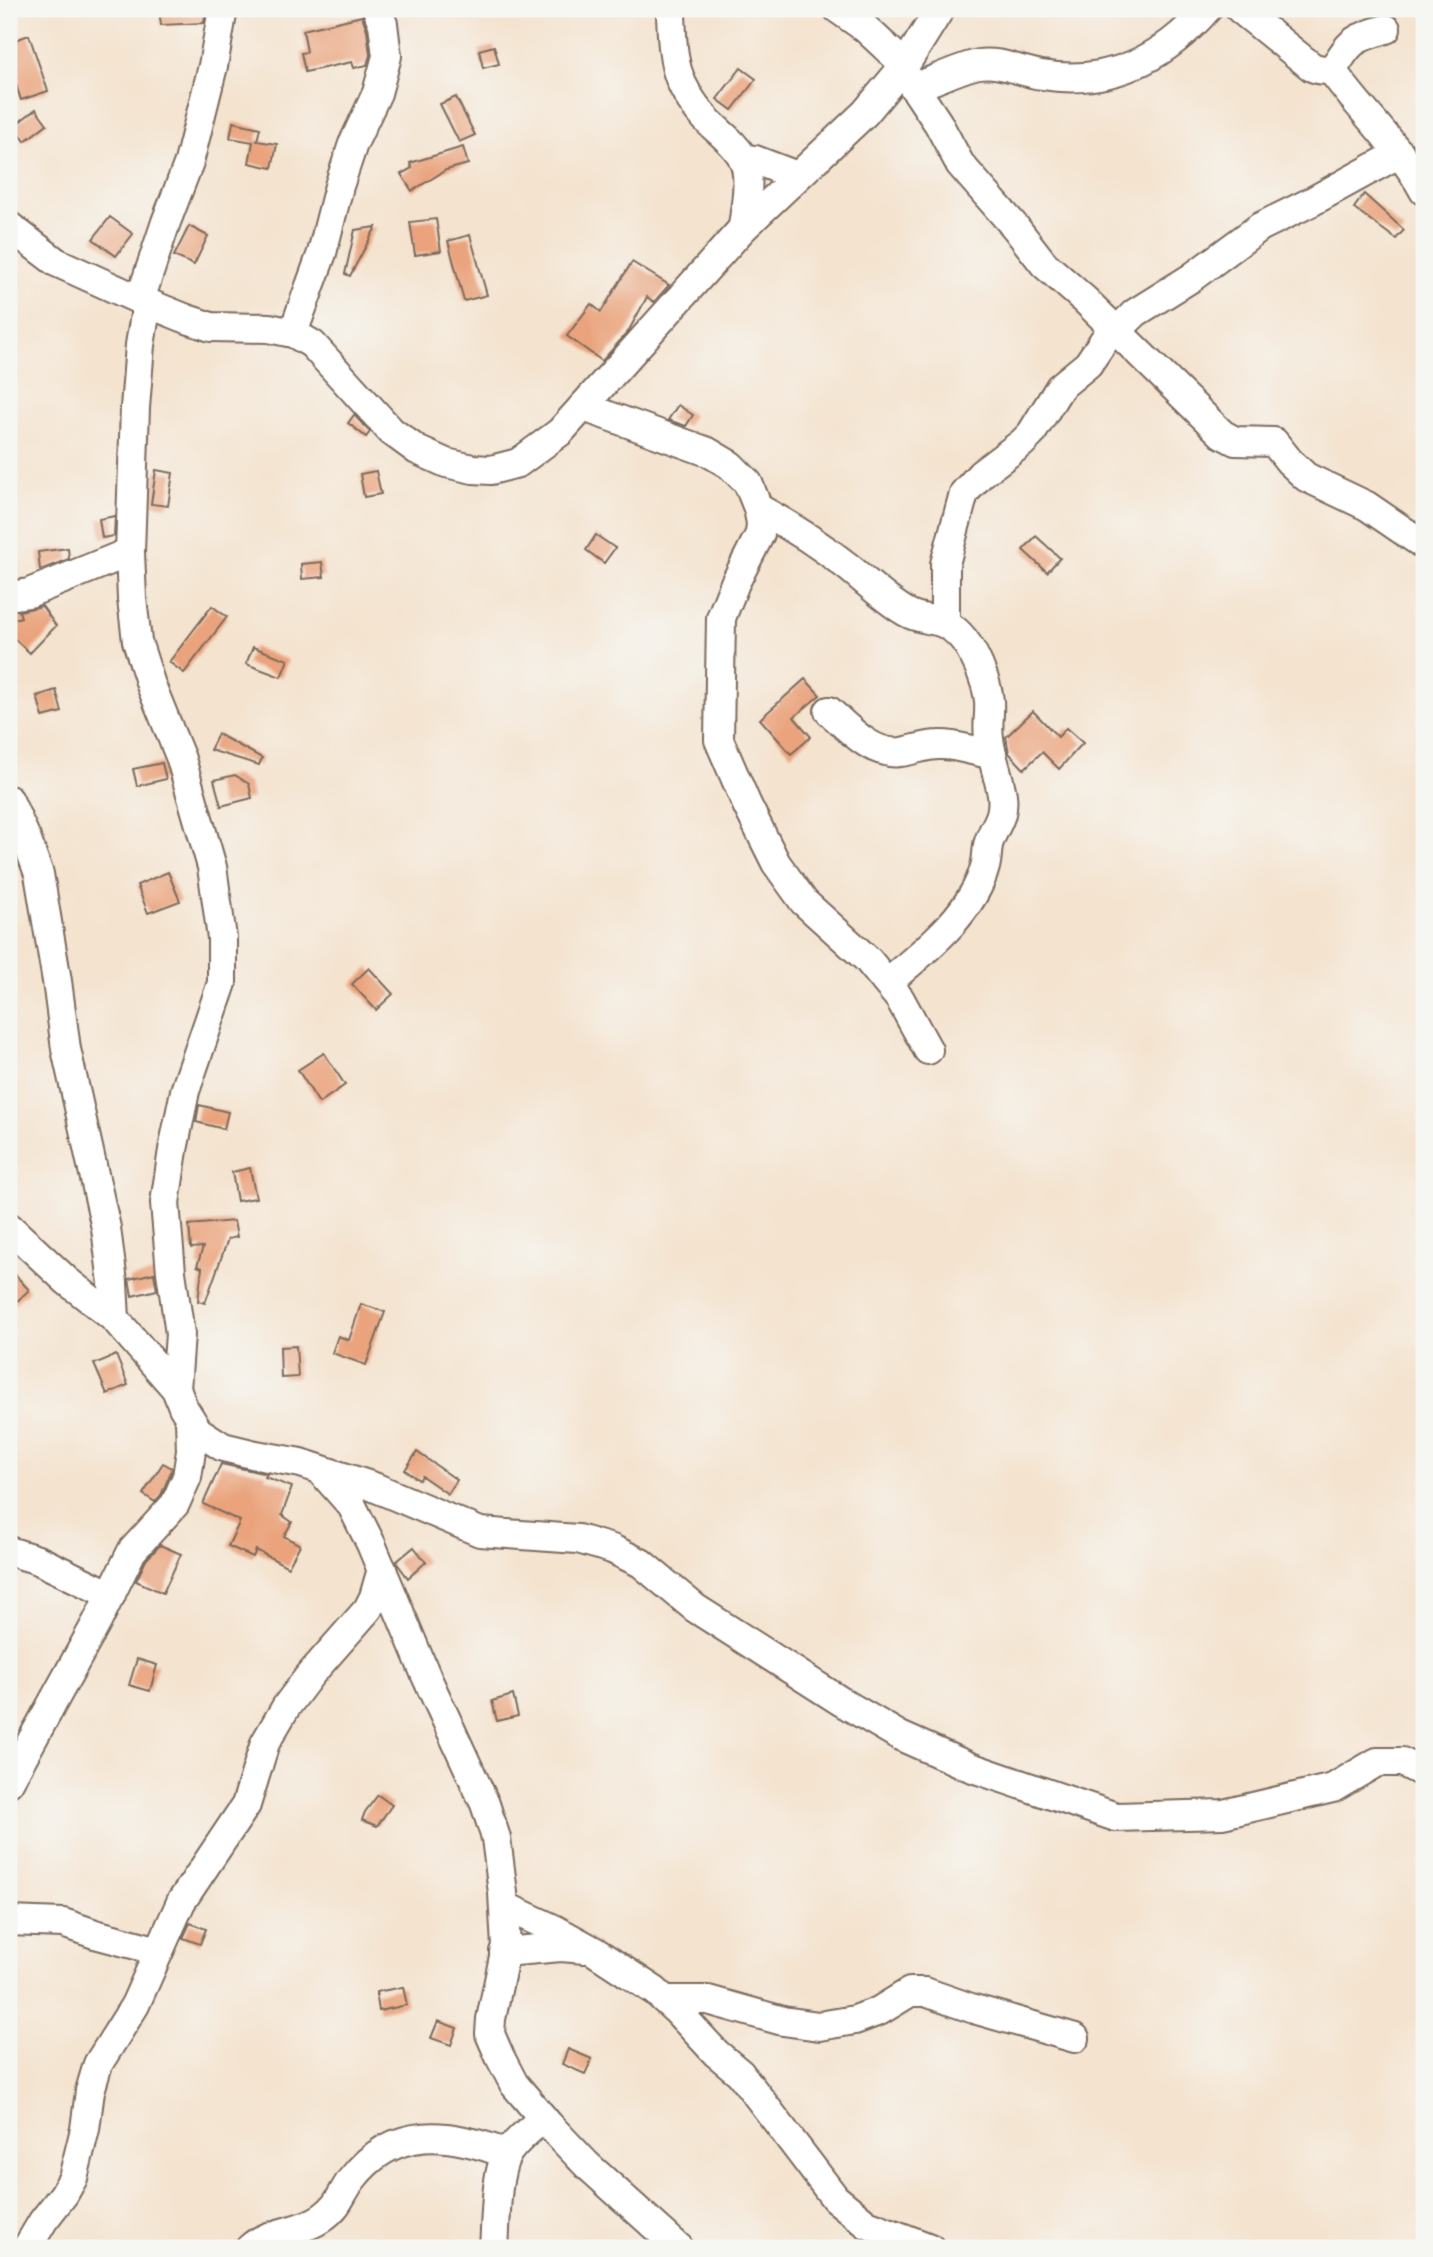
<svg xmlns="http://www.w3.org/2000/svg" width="1433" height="2257" font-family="'Gochi Hand',sans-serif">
	<rect width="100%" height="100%" fill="#f6f6f2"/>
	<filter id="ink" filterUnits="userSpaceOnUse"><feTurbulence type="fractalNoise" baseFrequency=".0143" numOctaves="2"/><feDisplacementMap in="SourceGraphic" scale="14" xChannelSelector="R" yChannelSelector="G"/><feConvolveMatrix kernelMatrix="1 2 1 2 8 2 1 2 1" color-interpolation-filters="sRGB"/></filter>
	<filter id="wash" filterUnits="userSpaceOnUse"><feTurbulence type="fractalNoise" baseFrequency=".00686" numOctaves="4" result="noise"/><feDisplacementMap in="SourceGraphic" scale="28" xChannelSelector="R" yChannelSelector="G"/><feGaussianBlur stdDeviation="1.57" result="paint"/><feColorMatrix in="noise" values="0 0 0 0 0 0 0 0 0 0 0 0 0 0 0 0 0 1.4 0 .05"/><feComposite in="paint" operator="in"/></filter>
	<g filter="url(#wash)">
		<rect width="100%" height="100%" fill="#f4e3cf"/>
		<g id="blocks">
			<!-- building -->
			<g fill="#eaa37b">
				<polygon points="159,9 206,9 204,23 161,25"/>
				<polygon points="362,16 367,30 370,55 367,65 354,68 352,62 305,72 301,53 307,52 303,30"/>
				<polygon points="29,35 48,91 21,100 9,64 9,42"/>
				<polygon points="494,46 499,64 483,68 479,50"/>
				<polygon points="741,68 756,79 732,110 717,99"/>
				<polygon points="456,97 475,135 459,142 440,104"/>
				<polygon points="36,109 47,124 25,141 14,126"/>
				<polygon points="233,122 260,128 257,141 277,144 272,168 249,163 253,142 230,138"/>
				<polygon points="463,147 468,164 446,170 412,191 401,174 412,168 410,163"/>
				<polygon points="1364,194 1404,230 1396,239 1354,208"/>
				<polygon points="110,217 133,234 116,256 93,239"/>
				<polygon points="436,219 441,251 415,255 410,222"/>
				<polygon points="189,226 208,236 194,265 174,256"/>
				<polygon points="376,227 350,276 345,274 355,230"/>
				<polygon points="470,235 487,295 464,301 448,241"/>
				<polygon points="632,262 669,285 654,302 647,297 628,332 602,361 567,336 591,304 601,312"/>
				<polygon points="678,405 693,415 686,426 668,420"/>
				<polygon points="354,415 370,432 366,437 348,423"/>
				<polygon points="156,470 173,473 168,506 151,504"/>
				<polygon points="376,471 381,494 364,497 360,474"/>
				<polygon points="115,516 114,536 102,538 99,519"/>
				<polygon points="596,535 615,548 604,563 586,550"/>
				<polygon points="1036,536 1060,558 1047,572 1023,550"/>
				<polygon points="68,548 69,559 40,570 38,552"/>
				<polygon points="322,562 324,577 302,579 301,564"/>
				<polygon points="42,606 56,626 30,653 9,634 9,621 21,617 19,611"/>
				<polygon points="212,606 227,617 184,673 169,662"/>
				<polygon points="253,647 288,660 281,677 246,664"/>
				<polygon points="805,679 820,695 794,717 811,737 791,754 760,719"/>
				<polygon points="56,690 62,712 43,717 37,696"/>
				<polygon points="1033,711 1058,737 1066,728 1083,743 1059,769 1042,752 1024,769 1009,753 1006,737"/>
				<polygon points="218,734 262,758 259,765 210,750"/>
				<polygon points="162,763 166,779 137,786 133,769"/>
				<polygon points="235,775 249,784 252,798 221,806 214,780"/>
				<polygon points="168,872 180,901 148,913 137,885"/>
				<polygon points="369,968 393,994 376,1010 352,984"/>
				<polygon points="324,1053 345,1085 319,1103 298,1070"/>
				<polygon points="199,1105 228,1112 224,1129 196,1122"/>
				<polygon points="250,1168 256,1198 237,1201 232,1172"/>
				<polygon points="234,1221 237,1237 228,1239 205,1303 198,1301 202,1268 197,1266 203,1247 191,1248 189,1225"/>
				<polygon points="9,1268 29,1290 9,1309"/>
				<polygon points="154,1273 157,1290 132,1296 129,1279"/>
				<polygon points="361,1304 385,1312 366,1365 332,1353 338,1336 349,1340"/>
				<polygon points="296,1346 298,1377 281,1378 280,1347"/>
				<polygon points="116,1355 128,1385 107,1394 94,1364"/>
				<polygon points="417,1452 457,1480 448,1494 422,1476 419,1480 405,1470"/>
				<polygon points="163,1463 172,1468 171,1472 161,1495 155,1502 143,1494"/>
				<polygon points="221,1464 267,1474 265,1477 292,1487 282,1515 292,1522 284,1536 300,1545 288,1567 256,1550 253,1557 228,1546 240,1521 203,1504"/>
				<polygon points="160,1545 181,1554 163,1593 136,1581 146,1560"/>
				<polygon points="414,1547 426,1562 408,1578 396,1562"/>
				<polygon points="137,1659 157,1665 150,1691 129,1685"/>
				<polygon points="513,1695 518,1716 497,1721 492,1701"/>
				<polygon points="378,1795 392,1805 377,1826 362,1820 365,1812"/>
				<polygon points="190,1923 206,1929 200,1944 183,1938"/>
				<polygon points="403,1987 407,2005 379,2011 376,1992"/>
				<polygon points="438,2021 457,2028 451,2045 431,2038"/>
				<polygon points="568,2049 592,2059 585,2074 562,2064"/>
			</g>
		</g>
	</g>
	<g filter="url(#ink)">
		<use href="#blocks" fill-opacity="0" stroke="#7c6b5c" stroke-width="2"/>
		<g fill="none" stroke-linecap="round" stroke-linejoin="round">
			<!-- minor casing -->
			<g stroke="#7c6b5c" stroke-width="32">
				<g id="minor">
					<path d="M673,9L671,15C673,60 674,84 706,119C718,132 734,142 743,158C752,178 745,207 743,228"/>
					<polyline points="838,9 865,28 905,65"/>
					<path d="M1240,9L1312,67C1340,78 1336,54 1355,41C1364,35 1375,32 1386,29"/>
					<polyline points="902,69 938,123 960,164 1016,228 1044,264 1086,301 1222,434 1235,441 1274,442 1289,461 1306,477 1367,506 1424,545"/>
					<path d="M1331,69C1360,111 1400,146 1424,191"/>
					<path d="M914,88C930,82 964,66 979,64C1002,61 1020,72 1042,75C1110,86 1163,59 1207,9"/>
					<polyline points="743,159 755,160 797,176"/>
					<polyline points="9,226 56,262 140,300 187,319 211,327 269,328 293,333 312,344 391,431 417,450 446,463 473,469 491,470 518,463 560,432 743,228 865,113 905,65 940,9"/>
					<polyline points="140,300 166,222 189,162 213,66 223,9"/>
					<polyline points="147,303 140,345 135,408 130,552 132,599 137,641 151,685 181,759 212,867 222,938 222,983 185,1091 173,1150 165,1203 171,1272 180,1334 176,1389"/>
					<polyline points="1117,331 1135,313 1191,278 1260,227 1311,202 1400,153"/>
					<polyline points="293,333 322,253 339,186 353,144 377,93 387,56 383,24 377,9"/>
					<polyline points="584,407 708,452 730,465 748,483 758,508 761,523 760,534 735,583 721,618 719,740 747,805 776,863 804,902 868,960 900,999 928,1050"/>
					<path d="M758,508C789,525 819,544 847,566C867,582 884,599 906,612C925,623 940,615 959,634C973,648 987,681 989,701C990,713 987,726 989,738C991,757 999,776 1002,795C1005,819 993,826 988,845C987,852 987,860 985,867C972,915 923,952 887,983"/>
					<polyline points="9,596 29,593 130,552"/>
					<polyline points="945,622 945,564 964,493 981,474 1022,443 1031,434 1060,387 1088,364 1113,327"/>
					<path d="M829,711C849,729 873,756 901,752C914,750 926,745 939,745C957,744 974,752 992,754"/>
					<polyline points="9,800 26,838 39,874 57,981 66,1049 106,1228 113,1283 115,1319"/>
					<polyline points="9,1227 67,1281 115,1319 176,1389 183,1407 198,1431 223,1447 256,1455 301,1463 319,1469 374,1487 480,1532 578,1539 612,1549 641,1563 695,1608 842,1702 900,1736 970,1767 1116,1817 1223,1814 1333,1788 1377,1762 1402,1762 1424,1773"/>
					<polyline points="321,1471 352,1506 371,1544 427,1678 485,1804 496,1838 503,1893 506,1947 491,2019 490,2034 500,2057 514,2084 549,2125 587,2165 679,2248"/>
					<polyline points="9,1551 38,1560 111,1595"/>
					<polyline points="9,1782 97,1622 132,1551 175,1504 187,1477 191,1451 190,1419"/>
					<polyline points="504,1906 556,1930 594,1951 655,1991 678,2012 716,2053 740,2073 835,2198 867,2224 930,2248"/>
					<polyline points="9,1921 63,1923 95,1934 159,1951"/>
					<polyline points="504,1952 561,1947 585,1949"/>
					<polyline points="665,2000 708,2000 783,2021 819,2026 855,2020 879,2011 910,1992 925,1992 974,2009 1075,2038"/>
					<polyline points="27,2248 43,2221 64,2194 73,2178 85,2129 90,2091 98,2064 135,2005 181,1902 246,1805 265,1743 286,1707 310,1675 368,1609 374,1597 382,1569"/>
					<path d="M250,2248C269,2230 302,2233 323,2217C340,2205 340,2195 352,2179C394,2124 450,2132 507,2154"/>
					<path d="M494,2248C496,2223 495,2175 507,2154C516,2140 531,2129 543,2118"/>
				</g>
			</g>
			<!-- minor -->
			<use href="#minor" stroke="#fff" stroke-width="28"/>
		</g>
	</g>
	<!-- margin -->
	<rect width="1433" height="2257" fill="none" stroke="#f6f6f2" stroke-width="35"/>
</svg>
